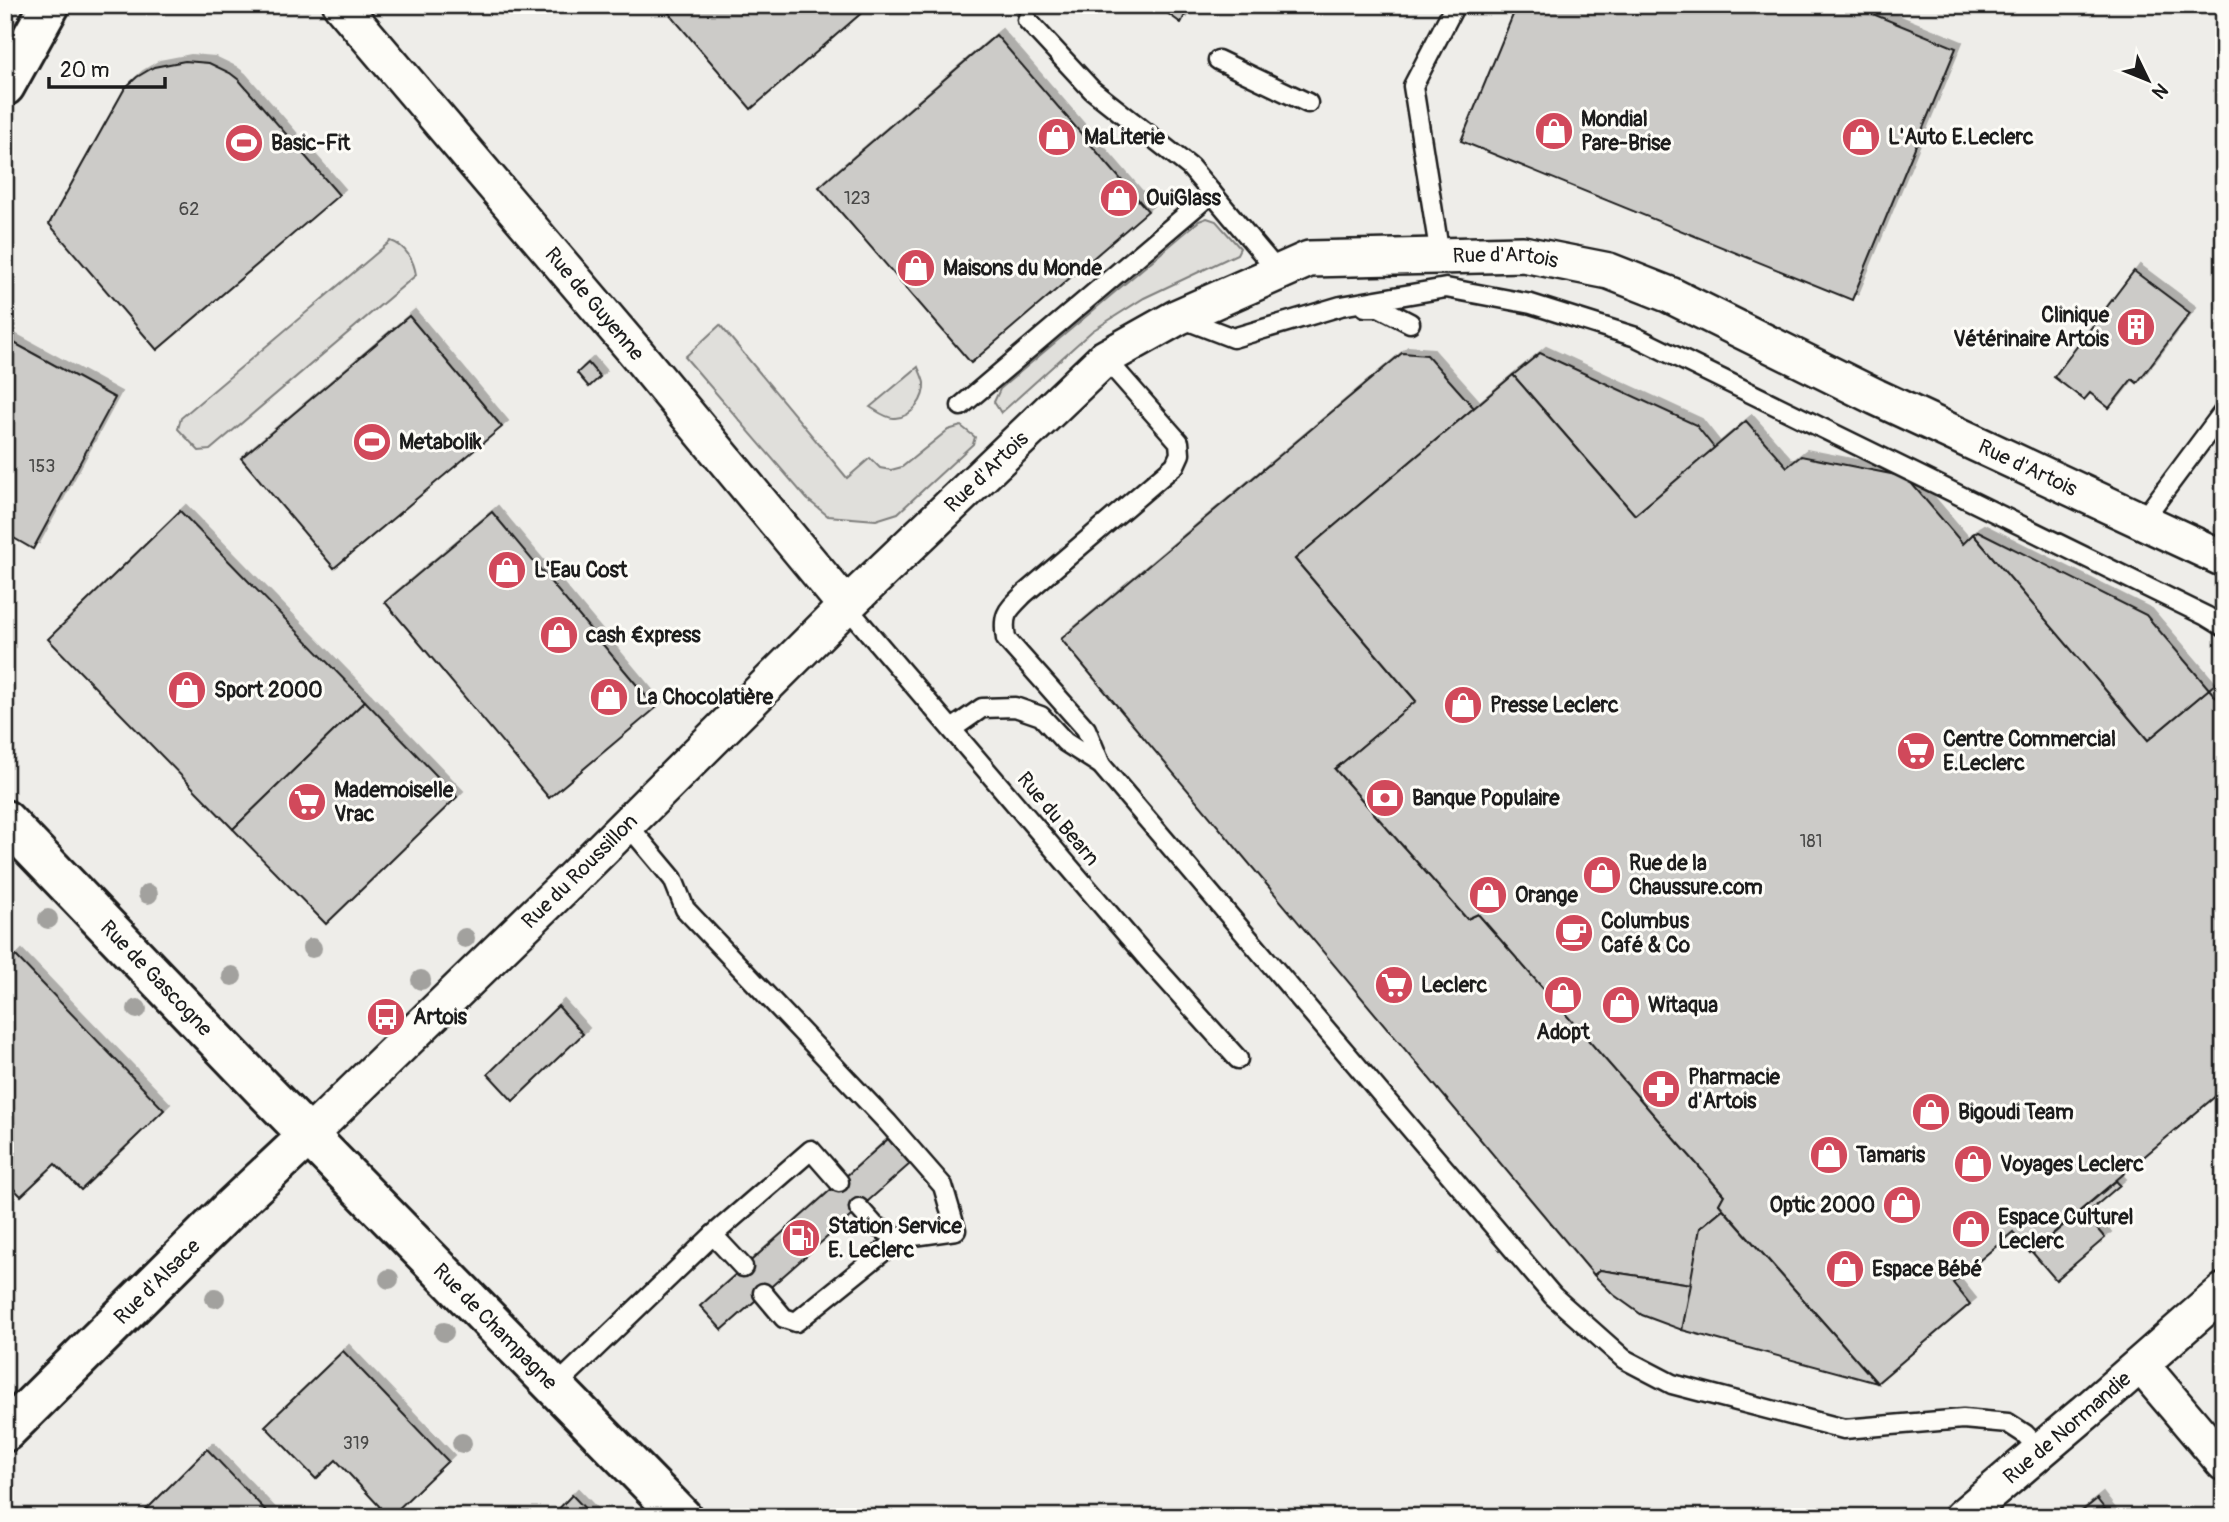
<svg xmlns="http://www.w3.org/2000/svg" width="2229" height="1522" font-family="Pangolin,sans-serif">
	<defs>
		<filter id="shadow"><feDropShadow dx="6" dy="-6" stdDeviation="0" flood-color="#0004"/></filter>
	</defs>
	<rect width="100%" height="100%" fill="#fdfcf7"/>
	<filter id="ink" filterUnits="userSpaceOnUse"><feTurbulence type="fractalNoise" baseFrequency=".0143" numOctaves="2"/><feDisplacementMap in="SourceGraphic" scale="14" xChannelSelector="R" yChannelSelector="G"/><feConvolveMatrix kernelMatrix="1 2 1 2 8 2 1 2 1" color-interpolation-filters="sRGB"/></filter>
	<g filter="url(#ink)">
		<!-- built -->
		<rect fill="#eeede9" x="5" y="5" width="2219" height="1512"/>
		<!-- green -->
		<g fill="#e0dfdb" stroke="#7e7e7c" stroke-width="2">
			<polygon points="1207,218 1216,221 1240,248 1237,254 1144,298 1092,331 1001,413 994,402 1000,389 1199,221"/>
			<path d="M391,241C406,246 414,261 416,275L210,450L199,451L178,429L181,418Z"/>
			<polygon points="720,325 847,478 870,458 880,468 891,470 902,467 948,430 961,426 975,437 973,444 898,513 876,520 828,516 807,499 685,357"/>
			<path d="M918,367C920,372 923,378 924,383C925,398 913,417 895,418C887,419 877,411 870,407Z"/>
		</g>
		<!-- building -->
		<g fill="#cccbc8" stroke="#1c1c1c" stroke-width="2" filter="url(#shadow)">
			<polygon points="662,5 863,5 866,9 751,109"/>
			<polygon points="1156,5 1190,5 1181,23"/>
			<polygon points="1517,5 1851,5 1956,48 1852,300 1461,141"/>
			<polygon points="996,35 1148,211 971,363 819,187"/>
			<polygon points="185,61 209,63 230,73 239,80 339,195 157,350 49,224 125,88 137,77 154,67"/>
			<polygon points="2134,271 2190,313 2137,383 2132,379 2109,408 2090,393 2084,400 2054,377"/>
			<polygon points="409,316 502,427 334,568 241,458"/>
			<polygon points="5,338 115,398 33,549 5,533"/>
			<polygon points="1402,353 1427,355 1474,408 1295,559 1416,701 1335,769 1467,919 1478,914 1724,1195 1719,1204 1723,1209 1700,1228 1691,1284 1600,1270 1594,1275 1061,639"/>
			<polygon points="1540,353 1696,425 1715,449 1635,515 1513,375"/>
			<polygon points="588,363 600,377 589,387 577,373"/>
			<polygon points="1513,375 1635,515 1746,421 1787,467 1801,456 1906,477 1963,544 1973,534 2148,740 2209,689 2224,706 2224,1089 2030,1253 2013,1232 1953,1283 1970,1304 1877,1383 1719,1204 1724,1195 1478,914 1467,919 1335,769 1416,701 1295,559"/>
			<polygon points="180,511 365,701 233,829 48,639"/>
			<polygon points="492,512 656,708 549,798 385,602"/>
			<polygon points="1978,531 2146,615 2209,689 2148,740 1973,534"/>
			<polygon points="2224,677 2224,706 2209,689"/>
			<polygon points="365,701 457,797 326,924 233,829"/>
			<polygon points="16,956 164,1110 81,1190 55,1164 21,1196 5,1180 5,961 8,964"/>
			<polygon points="558,1006 583,1034 513,1101 488,1074"/>
			<polygon points="888,1139 910,1164 722,1330 700,1306"/>
			<polygon points="2116,1181 2120,1185 2085,1215 2105,1238 2056,1280 2032,1252"/>
			<polygon points="1723,1209 1877,1383 1682,1330 1700,1228"/>
			<polygon points="1600,1270 1691,1284 1682,1330 1642,1315 1614,1295 1594,1275"/>
			<polygon points="343,1351 448,1461 390,1517 369,1517 380,1507 336,1460 316,1479 265,1426"/>
			<polygon points="207,1449 272,1517 139,1517"/>
			<polygon points="572,1495 593,1517 551,1517"/>
			<polygon points="2097,1499 2111,1517 2075,1517"/>
		</g>
		<g fill="none" stroke-linecap="round" stroke-linejoin="round">
			<!-- service casing -->
			<g stroke="#1c1c1c" stroke-width="23">
				<g id="service">
					<polyline points="1027,20 1092,90 1190,167 1279,273"/>
					<polyline points="1218,60 1308,103"/>
					<polyline points="1440,256 1413,86 1455,5"/>
					<polyline points="1365,307 1379,307 1410,323"/>
					<polyline points="1178,317 1233,338 1341,306 1446,288 1531,304 1636,337 2206,616 2224,627"/>
					<polyline points="961,406 1212,193"/>
					<polyline points="2142,521 2224,411"/>
					<polyline points="846,606 1147,958 1238,1059"/>
					<polyline points="952,729 982,708 1015,707 1041,716 1065,742 1101,765 1553,1296 1624,1359 1672,1384 1844,1429 1963,1419 2008,1423 2025,1434 2040,1450"/>
					<path d="M1101,765L1086,729L1006,639C1002,614 1007,611 1024,594L1175,465L1180,454L1179,442L1105,358"/>
					<polyline points="627,824 673,879 685,909 888,1123 943,1186 956,1230 900,1238 875,1226 859,1208"/>
					<polyline points="713,1235 811,1150 839,1182"/>
					<polyline points="763,1293 784,1318 796,1322 900,1238"/>
					<polyline points="555,1387 713,1235 743,1267"/>
				</g>
			</g>
			<!-- minor casing -->
			<g stroke="#1c1c1c" stroke-width="40">
				<g id="minor">
					<path id="s1" d="M341,5L633,349L846,606"/>
					<path id="s2" d="M309,1135L566,885L846,606L1105,358L1178,317L1309,259L1523,254L1609,271L1670,295L1876,397L2224,559"/>
					<polyline points="2141,1365 2224,1463"/>
					<path id="s3" d="M1962,1517L2087,1411L2224,1291"/>
				</g>
			</g>
			<!-- tertiary casing -->
			<g stroke="#1c1c1c" stroke-width="44">
				<g id="tertiary">
					<polyline points="5,86 50,5"/>
					<path id="s4" d="M5,820L262,1088L682,1517"/>
					<path id="s5" d="M5,1432L232,1207L309,1135"/>
				</g>
			</g>
			<!-- service -->
			<use href="#service" stroke="#fdfcf7" stroke-width="18"/>
			<!-- minor -->
			<use href="#minor" stroke="#fdfcf7" stroke-width="35"/>
			<!-- tertiary -->
			<use href="#tertiary" stroke="#fdfcf7" stroke-width="38"/>
		</g>
		<!-- trees -->
		<g fill="#a2a19e">
			<circle cx="148" cy="894" r="10"/>
			<circle cx="48" cy="919" r="10"/>
			<circle cx="465" cy="938" r="10"/>
			<circle cx="312" cy="948" r="10"/>
			<circle cx="232" cy="976" r="10"/>
			<circle cx="421" cy="980" r="10"/>
			<circle cx="137" cy="1009" r="10"/>
			<circle cx="389" cy="1279" r="10"/>
			<circle cx="215" cy="1298" r="10"/>
			<circle cx="444" cy="1332" r="10"/>
			<circle cx="462" cy="1443" r="10"/>
		</g>
	</g>
	<!-- icons -->
	<defs>
		<g id="shop-disc" transform="scale(2.0125)"><circle r="9.5" fill="#d1495b" stroke="#fdfcf7"/><path d="M-5-2.5h2.3a2.7 3.5 0 0 1 5.4 0H5L5.5 6h-11ZM-1.5-2.5h3a1.5 2.3 0 0 0-3 0Z" fill="#fff"/></g>
		<g id="stadium-disc" transform="scale(2.0125)"><circle r="9.5" fill="#d1495b" stroke="#fdfcf7"/><path d="M0-5a6.5 5 0 1 0 0 10a6.5 5 0 1 0 0-10ZM-3.5-1.8h7v3.6h-7Z" fill="#fff"/></g>
		<g id="building-disc" transform="scale(2.0125)"><circle r="9.5" fill="#d1495b" stroke="#fdfcf7"/><path d="M-4-6H4V6H1V3H-1V6H-4ZM-2.5-4.3h1.7v1.8h-1.7ZM.8-4.3h1.7v1.8H.8ZM-2.5-1h1.7V.8h-1.7ZM.8-1h1.7V.8H.8Z" fill="#fff"/></g>
		<g id="supermarket-disc" transform="scale(2.0125)"><circle r="9.5" fill="#d1495b" stroke="#fdfcf7"/><path d="M-6-5.5h2.5l.6 2H6L4.5 2H-2.5L-4.4-4H-6ZM-1.5 3.2a1.3 1.3 0 1 0 .1 0ZM3 3.2a1.3 1.3 0 1 0 .1 0Z" fill="#fff"/></g>
		<g id="bank-disc" transform="scale(2.0125)"><circle r="9.5" fill="#d1495b" stroke="#fdfcf7"/><path d="M-6-4H6V4H-6ZM0-2.3a2.3 2.3 0 1 0 0 4.6a2.3 2.3 0 1 0 0-4.6Z" fill="#fff"/></g>
		<g id="cafe-disc" transform="scale(2.0125)"><circle r="9.5" fill="#d1495b" stroke="#fdfcf7"/><path d="M-5.5-4.5H6V0H3Q3 3.5 0 3.5H-2.5Q-5.5 3.5-5.5 0ZM3-3.2v2h1.7v-2ZM-6 4.5H4V6H-6Z" fill="#fff"/></g>
		<g id="bus-disc" transform="scale(2.0125)"><circle r="9.5" fill="#d1495b" stroke="#fdfcf7"/><path d="M-5-6H5V4H4V6H2V4H-2V6H-4V4H-5ZM-3.5-4V0h7V-4ZM-3.5 1.2v1.5H-2V1.2ZM2 1.2v1.5H3.5V1.2Z" fill="#fff"/></g>
		<g id="pharmacy-disc" transform="scale(2.0125)"><circle r="9.5" fill="#d1495b" stroke="#fdfcf7"/><path d="M-2-6h4v4h4v4h-4v4h-4v-4h-4v-4h4Z" fill="#fff"/></g>
		<g id="fuel-disc" transform="scale(2.0125)"><circle r="9.5" fill="#d1495b" stroke="#fdfcf7"/><path d="M-5.5-6h7V0h2V4h1.3V-2.5L3-4.5l.8-.8L6-3V5H2.5V1h-1V6h-7ZM-4.2-4.7v3.2H.2V-4.7Z" fill="#fff"/></g>
	</defs>
	<g fill-rule="evenodd">
		<use href="#shop-disc" x="1554" y="131"/>
		<use href="#shop-disc" x="1057" y="137"/>
		<use href="#shop-disc" x="1861" y="137"/>
		<use href="#stadium-disc" x="244" y="143"/>
		<use href="#shop-disc" x="1119" y="198"/>
		<use href="#shop-disc" x="916" y="268"/>
		<use href="#building-disc" x="2136" y="327"/>
		<use href="#stadium-disc" x="372" y="442"/>
		<use href="#shop-disc" x="507" y="570"/>
		<use href="#shop-disc" x="559" y="635"/>
		<use href="#shop-disc" x="187" y="690"/>
		<use href="#shop-disc" x="609" y="697"/>
		<use href="#shop-disc" x="1463" y="705"/>
		<use href="#supermarket-disc" x="1916" y="751"/>
		<use href="#bank-disc" x="1385" y="798"/>
		<use href="#supermarket-disc" x="307" y="802"/>
		<use href="#shop-disc" x="1602" y="875"/>
		<use href="#shop-disc" x="1488" y="895"/>
		<use href="#cafe-disc" x="1574" y="933"/>
		<use href="#supermarket-disc" x="1394" y="985"/>
		<use href="#shop-disc" x="1563" y="995"/>
		<use href="#shop-disc" x="1621" y="1005"/>
		<use href="#bus-disc" x="386" y="1017"/>
		<use href="#pharmacy-disc" x="1661" y="1089"/>
		<use href="#shop-disc" x="1931" y="1112"/>
		<use href="#shop-disc" x="1829" y="1155"/>
		<use href="#shop-disc" x="1973" y="1164"/>
		<use href="#shop-disc" x="1902" y="1205"/>
		<use href="#shop-disc" x="1971" y="1229"/>
		<use href="#fuel-disc" x="801" y="1238"/>
		<use href="#shop-disc" x="1845" y="1269"/>
	</g>
	<g text-anchor="middle" dominant-baseline="central" stroke-width="6" stroke-linejoin="round" paint-order="stroke">
		<!-- number labels -->
		<g font-size="18" fill="#484847">
			<text x="857" y="198">123</text>
			<text x="189" y="209">62</text>
			<text x="42" y="466">153</text>
			<text x="1811" y="841">181</text>
			<text x="356" y="1443">319</text>
		</g>
		<!-- poi labels -->
		<g font-size="21" font-weight="bold" fill="#1c1c1c" stroke="#fdfcf7" text-anchor="start">
			<text x="1581" y="119">Mondial<tspan x="1581" dy="24">Pare-Brise</tspan></text>
			<text x="1084" y="137">MaLiterie</text>
			<text x="1888" y="137">L'Auto E.Leclerc</text>
			<text x="271" y="143">Basic-Fit</text>
			<text x="1146" y="198">OuiGlass</text>
			<text x="943" y="268">Maisons du Monde</text>
			<text x="2109" y="315" text-anchor="end">Clinique<tspan x="2109" dy="24">Vétérinaire Artois</tspan></text>
			<text x="399" y="442">Metabolik</text>
			<text x="534" y="570">L'Eau Cost</text>
			<text x="586" y="635">cash €xpress</text>
			<text x="214" y="690">Sport 2000</text>
			<text x="636" y="697">La Chocolatière</text>
			<text x="1490" y="705">Presse Leclerc</text>
			<text x="1943" y="739">Centre Commercial<tspan x="1943" dy="24">E.Leclerc</tspan></text>
			<text x="334" y="790">Mademoiselle<tspan x="334" dy="24">Vrac</tspan></text>
			<text x="1412" y="798">Banque Populaire</text>
			<text x="1629" y="863">Rue de la<tspan x="1629" dy="24">Chaussure.com</tspan></text>
			<text x="1515" y="895">Orange</text>
			<text x="1601" y="921">Columbus<tspan x="1601" dy="24">Café &amp; Co</tspan></text>
			<text x="1421" y="985">Leclerc</text>
			<text x="1648" y="1005">Witaqua</text>
			<text x="413" y="1017">Artois</text>
			<text x="1563" y="1032" text-anchor="middle">Adopt</text>
			<text x="1688" y="1077">Pharmacie<tspan x="1688" dy="24">d'Artois</tspan></text>
			<text x="1958" y="1112">Bigoudi Team</text>
			<text x="1856" y="1155">Tamaris</text>
			<text x="2000" y="1164">Voyages Leclerc</text>
			<text x="1875" y="1205" text-anchor="end">Optic 2000</text>
			<text x="1998" y="1217">Espace Culturel<tspan x="1998" dy="24">Leclerc</tspan></text>
			<text x="828" y="1226">Station Service<tspan x="828" dy="24">E. Leclerc</tspan></text>
			<text x="1872" y="1269">Espace Bébé</text>
		</g>
		<!-- street labels -->
		<g font-size="21" fill="#1c1c1c" stroke="#fdfcf7">
			<text stroke="none"><textPath href="#s2" startOffset="1536">Rue d'Artois</textPath></text>
			<text stroke="none"><textPath href="#s1" startOffset="392">Rue de Guyenne</textPath></text>
			<text stroke="none"><textPath href="#s2" startOffset="2104">Rue d'Artois</textPath></text>
			<text stroke="none"><textPath href="#s2" startOffset="948">Rue d'Artois</textPath></text>
			<text transform="translate(1058 819) rotate(50)">Rue du Bearn</text>
			<text stroke="none"><textPath href="#s2" startOffset="378">Rue du Roussillon</textPath></text>
			<text stroke="none"><textPath href="#s4" startOffset="219">Rue de Gascogne</textPath></text>
			<text stroke="none"><textPath href="#s5" startOffset="214">Rue d'Alsace</textPath></text>
			<text stroke="none"><textPath href="#s4" startOffset="705">Rue de Champagne</textPath></text>
			<text stroke="none"><textPath href="#s3" startOffset="138">Rue de Normandie</textPath></text>
		</g>
	</g>
	<!-- margin -->
	<rect width="2229" height="1522" fill="none" stroke="#fdfcf7" stroke-width="28"/>
	<rect x="14" y="14" width="2201" height="1494" fill="none" stroke="#1c1c1c" stroke-width="2.5" filter="url(#ink)"/>
	<!-- north arrow -->
	<g transform="translate(2148 80) rotate(133)" stroke="#fdfcf7" stroke-width="5" paint-order="stroke">
	<path d="M0-5L12 26L0 18L-12 26Z" fill="#1c1c1c"/>
	<text y="-10" font-size="19" font-weight="bold" text-anchor="middle" fill="#1c1c1c">N</text>
	</g>
	<!-- scale -->
	<path d="M49 77v10h116v-10" fill="none" stroke="#1c1c1c" stroke-width="3.5"/>
	<text x="60" y="77" font-size="21" fill="#1c1c1c" stroke="#fdfcf7" stroke-width="5" paint-order="stroke">20 m</text>
</svg>
